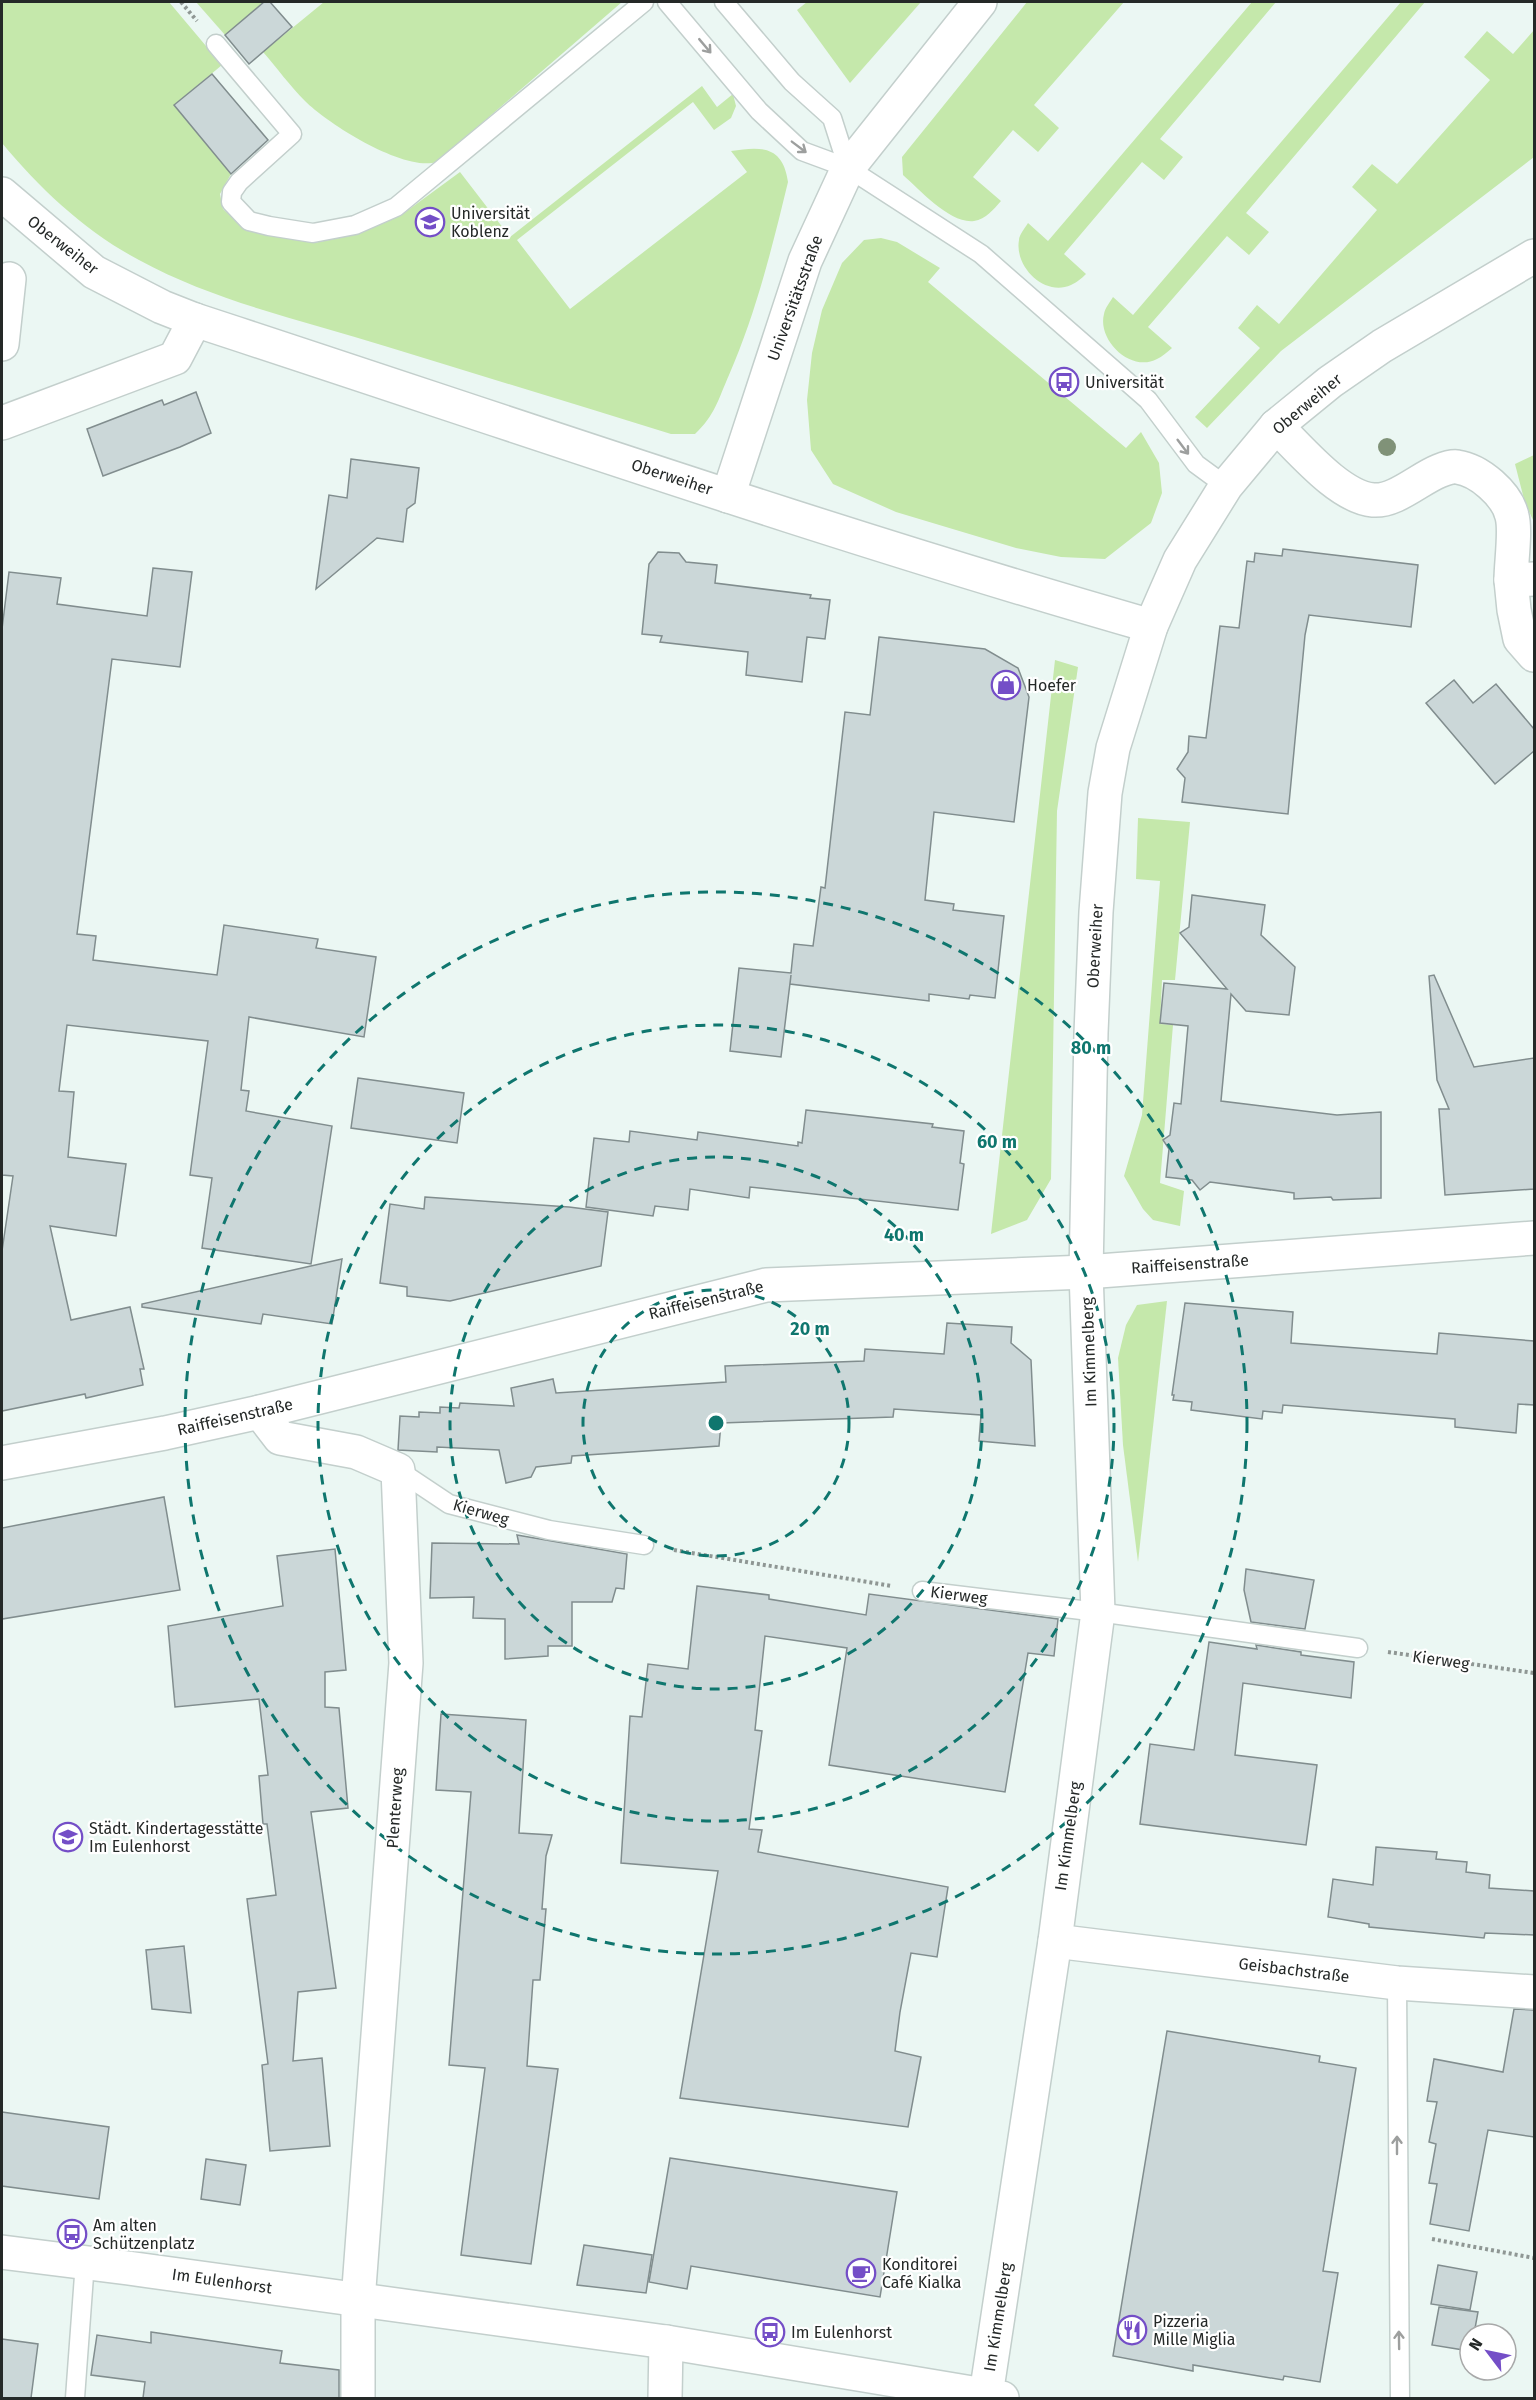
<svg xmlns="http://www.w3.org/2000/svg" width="1536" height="2400" font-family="'Fira Sans',sans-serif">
	<rect width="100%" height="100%" fill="#ebf7f3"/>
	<!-- green -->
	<g fill="#c5e8ab">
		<path d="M2,2H169L222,65L174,105L231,174L220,194L223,209L243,227L314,243L358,234L400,216L460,172L510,237L702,86L717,107L733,94L736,106L731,118L714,130L693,102L517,240L570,309L747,172L731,151C762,146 783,146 788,182C772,248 756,313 729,375C718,400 715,415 695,434H671C577,405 483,376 388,347C305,321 216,302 139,260C86,232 40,189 2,143Z"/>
		<polygon points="196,2 264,2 225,35"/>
		<path d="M324,2H622L437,162C404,172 328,124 305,101C290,86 277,68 263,52Z"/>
		<polygon points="807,2 921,2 850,83 797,10"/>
		<path d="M1027,2H1124L1034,105L1059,128L1038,152L1013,130L973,177L1001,201C994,209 986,219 974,221C950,224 920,190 903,175L902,157Z"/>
		<path d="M1252,2H1276L1160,139L1183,157L1164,180L1142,162L1064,254L1086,274C1082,278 1076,283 1071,285C1044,297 1014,266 1019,240C1019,235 1025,228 1028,223L1048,241Z"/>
		<path d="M1401,2H1425L1246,213L1269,232L1249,255L1227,236L1148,327L1172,348C1167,352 1162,357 1157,359C1131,373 1097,340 1104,314C1105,308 1110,302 1113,297L1133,315Z"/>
		<polygon points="1534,30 1534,157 1281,351 1207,428 1195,417 1260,348 1238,328 1257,305 1279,324 1377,210 1352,187 1372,164 1397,184 1490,80 1464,57 1487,31 1513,54"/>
		<polygon points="881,238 897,242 940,268 928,282 1126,448 1141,432 1159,463 1162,493 1151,523 1105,559 1061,557 1016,548 896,512 833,484 811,450 807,400 812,353 822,310 842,263 864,240"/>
		<polygon points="1534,455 1534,522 1525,503 1515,464"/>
		<polygon points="1055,660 1078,667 1057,811 1051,1179 1027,1220 991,1234"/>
		<polygon points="1138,818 1190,822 1175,980 1162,980 1160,1024 1173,1025 1160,1183 1184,1191 1180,1226 1153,1220 1143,1209 1124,1176 1142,1115 1160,881 1136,879"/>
		<polygon points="1167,1301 1138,1562 1123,1445 1118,1358 1126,1325 1137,1305"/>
	</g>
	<!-- building -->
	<g fill="#cbd7d8" stroke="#818d8e" stroke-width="1.5">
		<polygon points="264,2 270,2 292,27 249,64 225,35"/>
		<polygon points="212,74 268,140 231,174 174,105"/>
		<polygon points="196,392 211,433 180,447 103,476 87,429 162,400 164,405"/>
		<polygon points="351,459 419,468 415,503 407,509 403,542 377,538 316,589 329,495 347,498"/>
		<polygon points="1283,549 1418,565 1411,627 1309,615 1305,635 1288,814 1182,802 1185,778 1177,769 1188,752 1189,736 1206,738 1220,626 1239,628 1247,561 1254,562 1255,553 1282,556"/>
		<polygon points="658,552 679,553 686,562 717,565 715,583 811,595 810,598 830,600 825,639 807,637 802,682 746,675 748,652 660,642 662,636 642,634 649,564"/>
		<polygon points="153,568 192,572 180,667 112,659 77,934 96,936 93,960 217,975 224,925 318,939 316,948 376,957 364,1037 249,1017 241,1090 249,1091 246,1111 332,1126 311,1264 202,1248 212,1178 190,1175 208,1041 67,1025 59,1091 74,1092 68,1157 126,1164 116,1236 50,1226 71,1320 130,1307 144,1369 140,1369 143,1385 86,1398 85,1394 2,1411 2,1251 13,1176 2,1175 2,629 9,572 61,578 57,604 147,616"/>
		<polygon points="879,637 985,649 1018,668 1029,697 1014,822 934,812 925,900 954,904 953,910 1004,916 995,998 970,995 969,999 929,994 929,1001 790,984 791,975 781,1057 730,1051 739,968 791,973 794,944 813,946 821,887 825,888 845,712 870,715"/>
		<polygon points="1454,680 1473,703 1496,684 1534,729 1534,751 1495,784 1426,703"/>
		<polygon points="1192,895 1265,905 1261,935 1295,967 1289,1015 1246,1011 1231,994 1221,1101 1337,1115 1381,1112 1381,1198 1333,1200 1331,1197 1294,1199 1294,1193 1210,1182 1200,1190 1192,1180 1166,1177 1169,1149 1163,1140 1170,1135 1174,1103 1181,1104 1188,1026 1160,1023 1164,983 1227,989 1180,933 1189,927"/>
		<polygon points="1434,975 1474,1067 1534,1058 1534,1189 1445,1195 1439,1109 1449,1109 1437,1080 1429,976"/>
		<polygon points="358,1078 464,1093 457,1143 351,1128"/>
		<polygon points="806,1110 933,1124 932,1127 964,1131 960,1163 964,1164 958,1210 750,1187 749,1198 690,1189 688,1210 655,1206 653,1216 586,1207 594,1138 629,1142 630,1131 697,1140 698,1132 798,1146 798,1142 802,1143"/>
		<polygon points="425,1197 569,1207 608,1212 601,1266 450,1301 407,1296 407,1287 380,1283 390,1204 424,1209"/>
		<polygon points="342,1259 332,1324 263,1314 261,1324 142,1307 142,1304"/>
		<polygon points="1185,1303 1293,1312 1291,1343 1437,1354 1439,1333 1534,1341 1534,1405 1518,1404 1516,1433 1455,1427 1455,1419 1283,1405 1282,1413 1263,1411 1262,1419 1191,1410 1192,1402 1173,1400 1174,1395 1172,1395"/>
		<polygon points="947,1323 1012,1327 1011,1343 1031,1360 1035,1446 979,1441 981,1415 894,1409 893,1417 721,1423 719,1446 572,1456 571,1463 536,1467 531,1477 506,1483 499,1450 437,1447 437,1452 398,1450 400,1416 419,1417 419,1412 440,1413 440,1407 459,1408 460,1403 514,1406 511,1388 553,1379 556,1393 726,1382 725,1366 864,1361 865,1349 944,1354"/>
		<polygon points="164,1497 180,1590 2,1619 2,1528"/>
		<polygon points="517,1535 627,1554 624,1589 616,1588 612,1602 572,1602 572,1646 548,1646 548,1656 505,1659 505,1619 473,1618 474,1597 430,1598 432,1543 519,1544"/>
		<polygon points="335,1549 346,1670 325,1672 325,1707 339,1708 348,1808 311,1812 336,1988 298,1992 293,2061 322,2058 330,2146 270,2151 262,2065 268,2064 247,1899 276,1895 267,1824 263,1824 259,1776 268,1775 259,1699 175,1707 168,1626 283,1606 277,1556"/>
		<polygon points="1246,1569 1314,1580 1305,1629 1251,1622 1244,1590"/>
		<polygon points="697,1586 769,1595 769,1599 866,1615 869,1594 1058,1619 1054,1656 1028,1653 1005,1792 829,1765 847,1648 765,1636 755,1730 762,1731 749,1829 762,1830 758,1852 948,1887 937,1957 911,1953 900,2012 895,2051 921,2057 908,2127 680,2098 718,1871 621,1863 630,1716 642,1717 648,1664 688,1669"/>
		<polygon points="1209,1642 1257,1649 1256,1645 1301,1652 1301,1655 1354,1662 1351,1698 1243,1683 1235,1755 1317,1765 1306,1845 1140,1824 1150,1744 1194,1750"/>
		<polygon points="441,1714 526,1720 519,1833 552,1835 546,1856 542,1909 546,1909 540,1980 533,1980 527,2066 558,2069 531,2264 461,2255 485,2068 449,2065 471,1792 436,1790"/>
		<polygon points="1376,1847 1437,1852 1436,1859 1467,1862 1466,1872 1490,1875 1489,1888 1534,1891 1534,1935 1485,1933 1484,1938 1369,1927 1369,1924 1328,1917 1333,1879 1373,1885"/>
		<polygon points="184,1946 191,2013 152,2009 146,1950"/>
		<polygon points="1514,2009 1534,2010 1534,2137 1488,2130 1469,2231 1430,2224 1437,2184 1429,2183 1436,2144 1429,2142 1437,2102 1427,2101 1434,2059 1503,2072"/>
		<polygon points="1167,2031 1320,2056 1319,2062 1356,2068 1323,2271 1338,2273 1320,2382 1284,2376 1283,2380 1193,2365 1193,2371 1113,2356"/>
		<polygon points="2,2112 109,2127 99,2199 2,2186"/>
		<polygon points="670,2158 897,2192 880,2297 691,2266 687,2289 649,2282"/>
		<polygon points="206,2159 246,2165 240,2205 201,2199"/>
		<polygon points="584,2245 652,2255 646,2293 577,2285"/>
		<polygon points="1438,2265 1477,2272 1470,2310 1431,2304"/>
		<polygon points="1439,2307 1478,2312 1474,2334 1470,2334 1470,2351 1432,2345"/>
		<polygon points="151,2332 282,2351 280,2363 339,2370 339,2398 143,2398 145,2382 91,2375 97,2335 151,2343"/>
		<polygon points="2,2339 38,2344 31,2398 2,2398"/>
	</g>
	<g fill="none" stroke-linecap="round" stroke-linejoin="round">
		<!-- lane casing -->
		<g stroke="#c3cfcc" stroke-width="21">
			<g id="lane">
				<polyline points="667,2 759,111 802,151 848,168 981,254 1148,400 1196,464 1226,486"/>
				<polyline points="724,2 792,82 832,118 848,168"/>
				<polyline points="216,44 292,134 239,182 232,192 231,202 249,221 269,226 313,233 355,225 396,207 644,2"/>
				<polyline points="398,1470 449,1504 549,1530 644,1545"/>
				<polyline points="922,1591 1098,1612 1358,1648"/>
				<polyline points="1397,1983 1400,2398"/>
				<polyline points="75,2398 85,2262"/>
			</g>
		</g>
		<!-- street casing -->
		<g stroke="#c3cfcc" stroke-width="36">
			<g id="street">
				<path d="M2,194L94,272L162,307L195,320C513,424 829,534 1151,626"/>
				<polyline points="2,344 9,279"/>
				<polyline points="2,423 175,358 195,320"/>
				<path d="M1276,426C1300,449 1339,497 1373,500C1395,502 1419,479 1439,471C1444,469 1452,466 1457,467C1479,470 1507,494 1512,516C1516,531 1511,563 1511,580L1534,579"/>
				<polyline points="728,496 805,261 848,168 980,2"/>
				<polyline points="1511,580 1514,610 1520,639 1534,655"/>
				<polyline points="260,1412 280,1438 356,1452 398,1470 406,1663 358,2301 358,2398"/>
				<polyline points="2,1463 165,1433 260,1412 766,1285 1086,1272 1534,1238"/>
				<polyline points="1055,1941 1397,1983 1534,1992"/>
				<polyline points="2,2252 128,2268 666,2342 1002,2398"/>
				<polyline points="986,2395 1055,1941 1098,1612 1086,1272 1091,1033 1096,912 1105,793 1113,748 1151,626 1180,560 1226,486 1276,426 1330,382 1382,346 1534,256"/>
				<polyline points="665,2398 666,2342"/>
			</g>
		</g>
		<!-- path -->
		<g stroke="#8f9794" stroke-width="4" stroke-dasharray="3 3" stroke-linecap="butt">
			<polyline points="181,2 197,21"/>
			<polyline points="674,1550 892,1586"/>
			<polyline points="1388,1652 1534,1673"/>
			<polyline points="1432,2239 1534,2258"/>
		</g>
		<!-- lane -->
		<use href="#lane" stroke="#fff" stroke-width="18"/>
		<!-- street -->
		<use href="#street" stroke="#fff" stroke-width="33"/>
	</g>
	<!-- trees -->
	<circle fill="#809278" cx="1387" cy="447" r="9"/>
	<!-- one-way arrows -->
	<defs><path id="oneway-shaft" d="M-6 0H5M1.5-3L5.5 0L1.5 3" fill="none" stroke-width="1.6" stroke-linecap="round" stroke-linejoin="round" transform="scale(1.5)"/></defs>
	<g stroke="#9d9f9e">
		<use href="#oneway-shaft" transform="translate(705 46) rotate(50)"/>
		<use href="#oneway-shaft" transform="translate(799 147) rotate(37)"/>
		<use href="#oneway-shaft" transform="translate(1183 447) rotate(53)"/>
		<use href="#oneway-shaft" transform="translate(1397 2145) rotate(-90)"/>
		<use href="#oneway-shaft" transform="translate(1399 2340) rotate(-91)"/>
	</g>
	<!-- distance rings -->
	<g fill="none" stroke="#0f766e" stroke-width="3" stroke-dasharray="10 8">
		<circle cx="716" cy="1423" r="133"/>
		<circle cx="716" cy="1423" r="266"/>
		<circle cx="716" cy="1423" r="398"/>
		<circle cx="716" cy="1423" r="531"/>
	</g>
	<!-- icons -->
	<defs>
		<g id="university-ring" transform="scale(1.5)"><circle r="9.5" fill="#fff" stroke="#744ec7" stroke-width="1.5"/><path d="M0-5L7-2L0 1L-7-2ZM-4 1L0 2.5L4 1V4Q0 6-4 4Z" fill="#744ec7"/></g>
		<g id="bus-ring" transform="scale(1.5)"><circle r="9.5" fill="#fff" stroke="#744ec7" stroke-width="1.5"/><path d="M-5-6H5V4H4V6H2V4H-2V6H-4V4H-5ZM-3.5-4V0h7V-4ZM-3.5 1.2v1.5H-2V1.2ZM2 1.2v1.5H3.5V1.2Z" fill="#744ec7"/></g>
		<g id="shop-ring" transform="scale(1.5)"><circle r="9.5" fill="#fff" stroke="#744ec7" stroke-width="1.5"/><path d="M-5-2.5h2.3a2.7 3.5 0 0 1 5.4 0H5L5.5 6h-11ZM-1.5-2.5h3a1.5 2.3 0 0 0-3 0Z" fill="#744ec7"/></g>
		<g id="school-ring" transform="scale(1.5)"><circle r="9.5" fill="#fff" stroke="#744ec7" stroke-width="1.5"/><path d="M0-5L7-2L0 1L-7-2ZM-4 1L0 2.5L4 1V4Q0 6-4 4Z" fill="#744ec7"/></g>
		<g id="cafe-ring" transform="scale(1.5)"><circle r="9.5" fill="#fff" stroke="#744ec7" stroke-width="1.5"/><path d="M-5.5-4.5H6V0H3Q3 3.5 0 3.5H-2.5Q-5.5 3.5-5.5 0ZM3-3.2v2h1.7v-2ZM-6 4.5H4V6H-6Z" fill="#744ec7"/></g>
		<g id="restaurant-ring" transform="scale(1.5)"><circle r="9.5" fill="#fff" stroke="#744ec7" stroke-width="1.5"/><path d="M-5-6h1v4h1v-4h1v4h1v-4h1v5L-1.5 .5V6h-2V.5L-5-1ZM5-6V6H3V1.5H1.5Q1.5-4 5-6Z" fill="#744ec7"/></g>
	</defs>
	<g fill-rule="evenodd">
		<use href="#university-ring" x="430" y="222"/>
		<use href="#bus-ring" x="1064" y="382"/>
		<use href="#shop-ring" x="1006" y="685"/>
		<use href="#school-ring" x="68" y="1837"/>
		<use href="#bus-ring" x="72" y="2234"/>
		<use href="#cafe-ring" x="861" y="2273"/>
		<use href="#restaurant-ring" x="1132" y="2330"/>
		<use href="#bus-ring" x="770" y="2332"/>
	</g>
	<g text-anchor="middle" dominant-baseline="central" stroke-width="4.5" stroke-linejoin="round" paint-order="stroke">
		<!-- poi labels -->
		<g font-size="16" fill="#252928" stroke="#fff" text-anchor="start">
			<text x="451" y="213">Universität<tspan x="451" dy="18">Koblenz</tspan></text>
			<text x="1085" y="382">Universität</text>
			<text x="1027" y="685">Hoefer</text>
			<text x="89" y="1828">Städt. Kindertagesstätte<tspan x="89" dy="18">Im Eulenhorst</tspan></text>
			<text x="93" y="2225">Am alten<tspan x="93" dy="18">Schützenplatz</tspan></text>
			<text x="882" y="2264">Konditorei<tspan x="882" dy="18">Café Kialka</tspan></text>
			<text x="1153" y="2321">Pizzeria<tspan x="1153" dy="18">Mille Miglia</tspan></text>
			<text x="791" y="2332">Im Eulenhorst</text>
		</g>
		<!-- street labels -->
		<g font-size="16" fill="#252928" stroke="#fff">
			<text transform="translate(63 245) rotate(38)">Oberweiher</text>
			<text transform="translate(795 298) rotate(-70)">Universitätsstraße</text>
			<text transform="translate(1307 404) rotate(-40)">Oberweiher</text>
			<text transform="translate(672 477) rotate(18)">Oberweiher</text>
			<text transform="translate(1095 946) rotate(-87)">Oberweiher</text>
			<text transform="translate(1190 1264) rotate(-4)">Raiffeisenstraße</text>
			<text transform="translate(706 1300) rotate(-14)">Raiffeisenstraße</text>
			<text transform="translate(1089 1352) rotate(-92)">Im Kimmelberg</text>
			<text transform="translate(235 1417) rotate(-13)">Raiffeisenstraße</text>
			<text transform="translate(481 1512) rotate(16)">Kierweg</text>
			<text transform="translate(959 1595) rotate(7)">Kierweg</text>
			<text transform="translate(1441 1660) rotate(8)">Kierweg</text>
			<text transform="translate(395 1808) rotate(-86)">Plenterweg</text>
			<text transform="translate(1068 1836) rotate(-82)">Im Kimmelberg</text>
			<text transform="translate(1294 1970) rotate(7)">Geisbachstraße</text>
			<text transform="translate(222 2281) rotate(8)">Im Eulenhorst</text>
			<text transform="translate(998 2317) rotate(-81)">Im Kimmelberg</text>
		</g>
	</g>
	<circle cx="716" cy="1423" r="9" fill="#0f766e" stroke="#fff" stroke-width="3"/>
	<g font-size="18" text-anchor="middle" font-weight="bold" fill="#0f766e" stroke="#fff" stroke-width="4.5" stroke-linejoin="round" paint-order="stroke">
		<text x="1091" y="1054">80 m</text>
		<text x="997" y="1148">60 m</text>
		<text x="904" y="1241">40 m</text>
		<text x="810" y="1335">20 m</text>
	</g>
	<!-- border -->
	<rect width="1536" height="2400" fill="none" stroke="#252928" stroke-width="6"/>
	<!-- north arrow -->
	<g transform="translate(1488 2352) rotate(302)"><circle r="28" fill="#ffffff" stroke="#a8a9a9" stroke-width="1.5"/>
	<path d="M0-4.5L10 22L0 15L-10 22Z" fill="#744ec7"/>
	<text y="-9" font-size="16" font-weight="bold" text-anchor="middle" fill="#252928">N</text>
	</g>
</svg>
